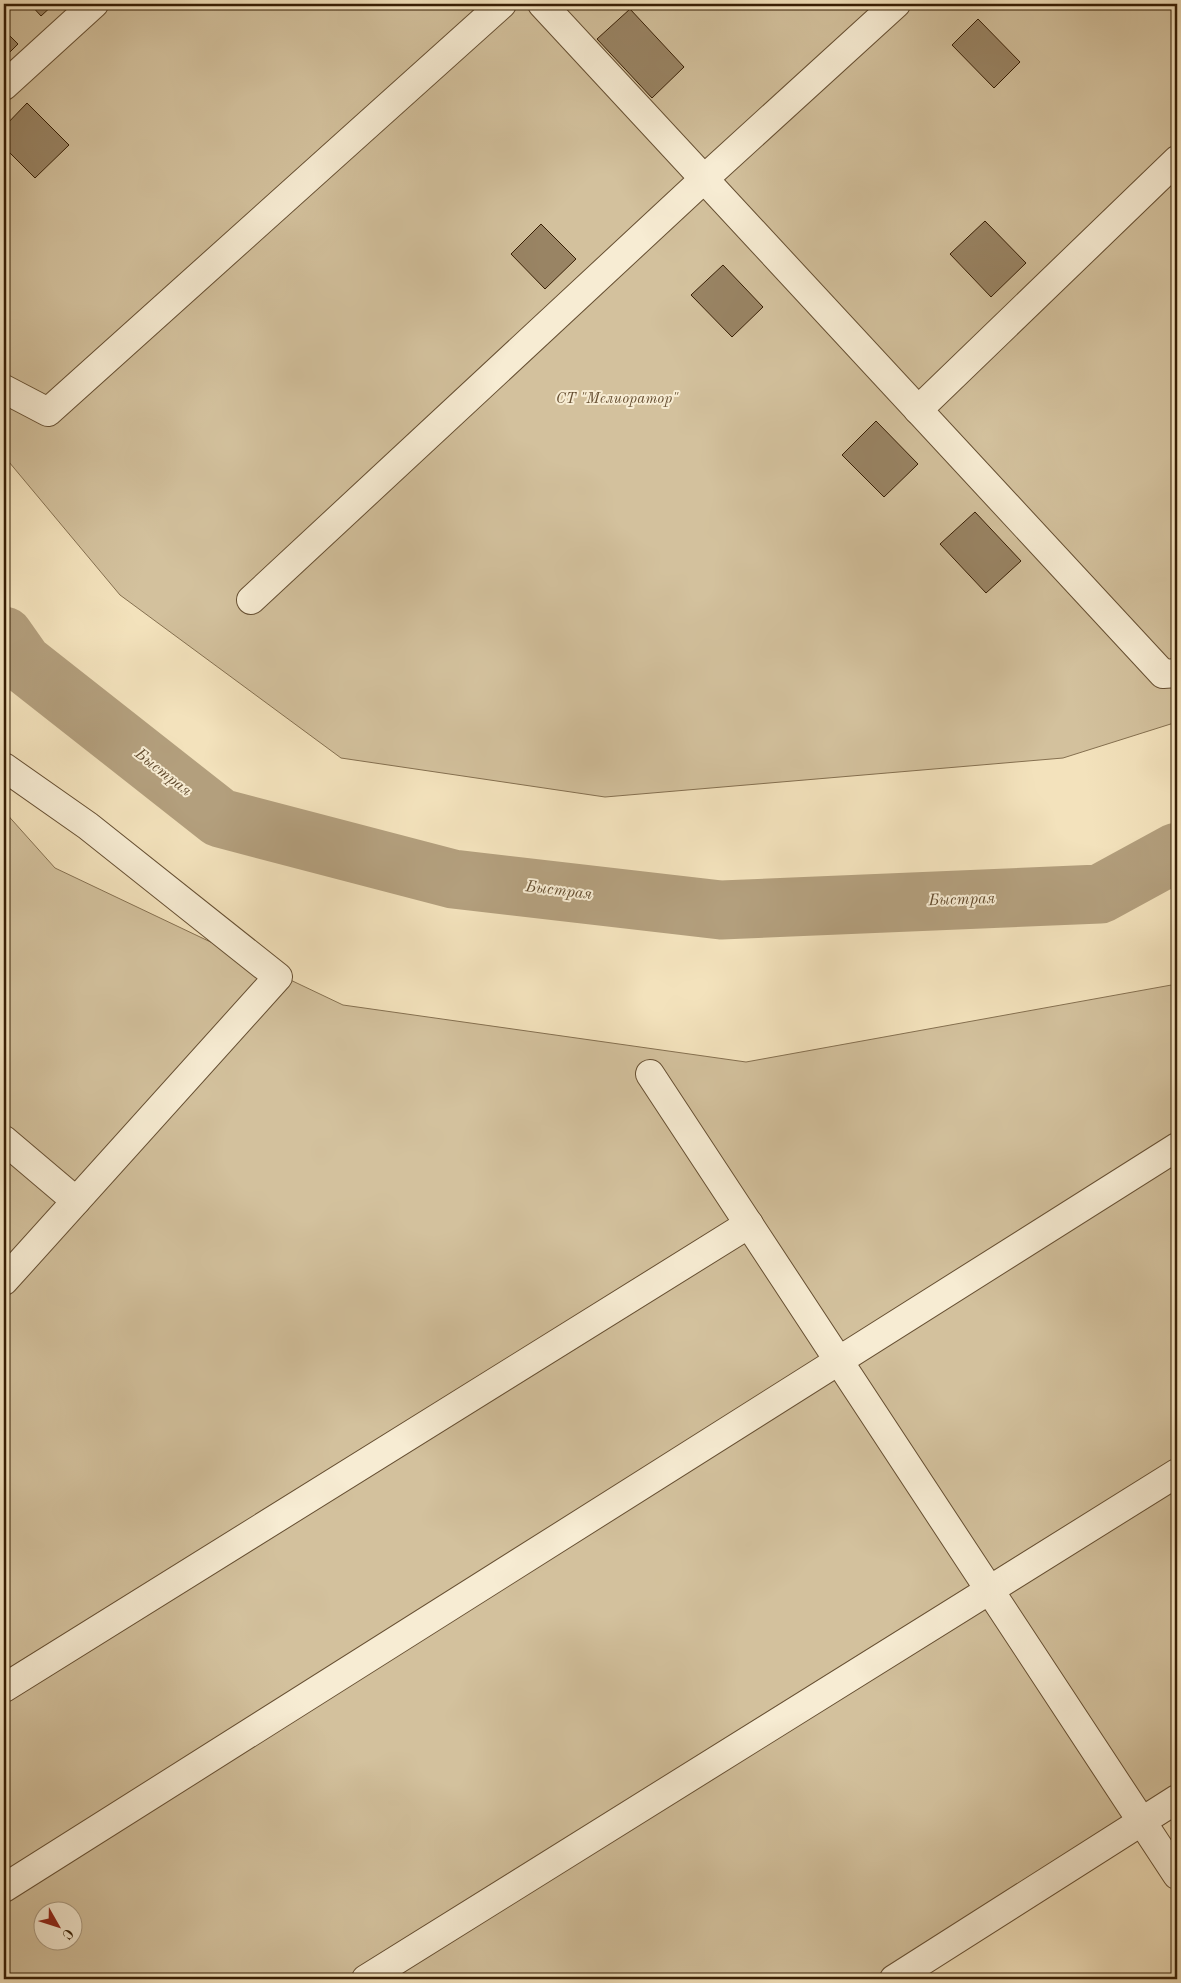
<svg xmlns="http://www.w3.org/2000/svg" width="1181" height="1983" font-family="'Old Standard TT',serif">
	<rect width="100%" height="100%" fill="#f3e2bc"/>
	<filter id="stains"><feTurbulence type="fractalNoise" baseFrequency=".004" numOctaves="4"/><feColorMatrix values="0 0 0 0 .2 0 0 0 0 .09 0 0 0 0 .02 0 0 0 .5 -.17"/></filter>
	<radialGradient id="worn" r=".72"><stop offset=".6" stop-color="#630" stop-opacity="0"/><stop offset="1" stop-color="#630" stop-opacity=".3"/></radialGradient>
	<!-- green -->
	<g fill="#d3c19d" stroke="#857050" fill-rule="evenodd">
		<polygon points="4,4 1177,4 1177,722 1063,758 605,797 341,758 120,595 4,456"/>
		<path d="M4,811L55,868L343,1005L746,1062L1177,984V1816L917,1979H4ZM42,1910H72V1940H42Z"/>
	</g>
	<g fill="none" stroke-linecap="round" stroke-linejoin="round">
		<!-- river -->
		<polyline stroke="#b39f7d" stroke-width="59" points="4,636 23,663 220,818 453,879 721,910 1100,894 1177,852"/>
	</g>
	<!-- building -->
	<g fill="#998464" stroke="#371e04">
		<polygon points="30,4 54,4 41,16"/>
		<polygon points="630,9 684,67 652,98 597,39"/>
		<polygon points="978,19 1020,62 994,88 952,45"/>
		<polygon points="4,30 18,44 4,58"/>
		<polygon points="27,103 69,145 35,178 4,147 4,127"/>
		<polygon points="985,221 1026,263 991,297 950,254"/>
		<polygon points="541,224 576,259 545,289 511,254"/>
		<polygon points="723,265 763,307 732,337 691,295"/>
		<polygon points="876,421 918,464 884,497 842,455"/>
		<polygon points="975,512 1021,561 986,593 940,544"/>
	</g>
	<g fill="none" stroke-linecap="round" stroke-linejoin="round">
		<!-- minor casing -->
		<g stroke="#664f32" stroke-width="30">
			<g id="minor">
				<polyline points="542,4 1163,674 1177,673"/>
				<polyline points="4,86 94,4"/>
				<polyline points="4,389 48,412 502,4"/>
				<polyline points="918,410 1177,160"/>
				<polyline points="251,600 704,179 896,4"/>
				<polyline points="4,767 88,826 278,977 4,1281"/>
				<polyline points="650,1074 1177,1875"/>
				<polyline points="4,1140 76,1201"/>
				<polyline points="4,1688 749,1224"/>
				<polyline points="4,1888 1177,1147"/>
				<polyline points="366,1979 1177,1473"/>
				<polyline points="894,1979 1177,1799"/>
			</g>
		</g>
		<!-- minor -->
		<use href="#minor" stroke="#f7ecd3" stroke-width="28"/>
	</g>
	<g text-anchor="middle" dominant-baseline="central" stroke-width="4" stroke-linejoin="round" paint-order="stroke">
		<!-- park labels -->
		<g font-size="15" font-style="italic" fill="#664f32" stroke="#f7ecd3">
			<text x="617" y="399">СТ "Мелиоратор"</text>
		</g>
		<!-- water labels -->
		<g font-size="16" font-style="italic" fill="#624b2e" stroke="#f7ecd3">
			<text transform="translate(163 773) rotate(38)">Быстрая</text>
			<text transform="translate(559 891) rotate(7)">Быстрая</text>
			<text transform="translate(962 900) rotate(-2)">Быстрая</text>
		</g>
	</g>
	<!-- margin -->
	<rect width="1181" height="1983" fill="none" stroke="#f3e2bc" stroke-width="20"/>
	<rect x="5" y="5" width="1171" height="1973" fill="none" stroke="#371e04" stroke-width="2.5"/>
	<rect x="10" y="10" width="1161" height="1963" fill="none" stroke="#371e04"/>
	<!-- north arrow -->
	<g transform="translate(58 1926) rotate(129)"><circle r="24" fill="#f7ecd3" stroke="#aa9a80"/>
	<path d="M0-4L9 19L0 12L-9 19Z" fill="#8f2418"/>
	<text y="-8" font-size="14" font-weight="bold" text-anchor="middle" fill="#371e04">С</text>
	</g>
	<rect width="100%" height="100%" filter="url(#stains)"/>
	<rect width="100%" height="100%" fill="url(#worn)"/>
</svg>
